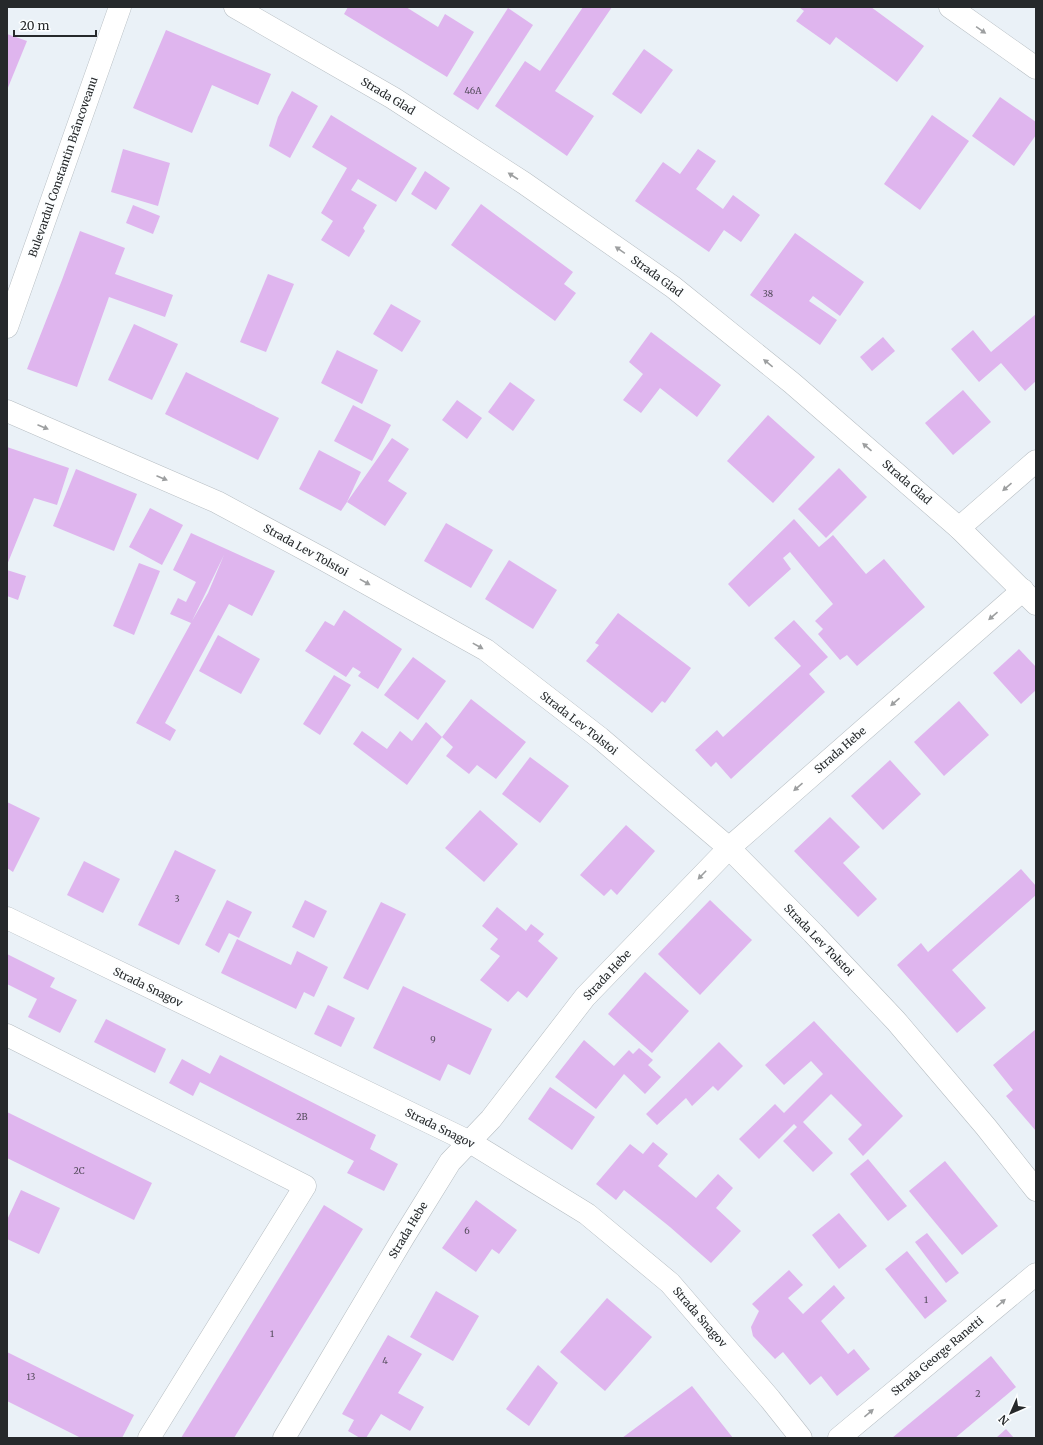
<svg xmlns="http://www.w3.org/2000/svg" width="1043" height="1445" font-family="Merriweather,serif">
	<rect width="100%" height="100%" fill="#eaf1f7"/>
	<!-- building -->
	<g fill="#dfb5ee" fill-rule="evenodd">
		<polygon points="348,7 406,7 438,27 445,14 474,32 447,77 344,14"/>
		<polygon points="583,7 612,7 555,91 594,116 567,156 495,106 525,61 540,71"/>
		<polygon points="799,7 871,7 924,46 897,82 836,37 830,45 796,21 804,11"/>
		<polygon points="508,8 533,25 478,110 453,94"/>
		<polygon points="166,30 271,74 258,105 212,85 192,133 133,108"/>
		<polygon points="7,34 27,41 7,90"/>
		<polygon points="644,49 673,70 641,114 612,94"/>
		<polygon points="292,91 318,106 290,158 269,146 278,117"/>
		<polygon points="1000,97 1036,122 1036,135 1014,166 972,136"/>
		<polygon points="331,115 417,168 396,202 358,179 351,190 377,205 363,228 365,231 349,257 321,240 333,221 321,213 347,168 312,147"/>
		<polygon points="932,115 969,141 920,210 884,184"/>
		<polygon points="123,149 170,163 158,206 111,192"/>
		<polygon points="698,149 716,161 696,189 723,209 733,195 760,215 741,242 724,230 709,252 635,201 663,162 680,174"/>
		<polygon points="425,171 450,188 436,210 411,194"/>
		<polygon points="481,204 573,272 564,284 576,293 555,321 451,245"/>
		<polygon points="133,205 160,216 153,234 126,223"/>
		<polygon points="80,231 125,248 115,274 173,295 165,317 109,297 77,387 27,369 62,280"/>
		<polygon points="795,233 864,282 840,316 813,296 809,301 837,320 820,345 750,295"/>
		<polygon points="268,274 294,284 266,352 240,342"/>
		<polygon points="391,304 421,321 402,352 373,334"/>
		<polygon points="1036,314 1036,381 1025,391 1001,363 979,382 951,349 973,330 991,352"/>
		<polygon points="134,324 178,344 152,400 108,380"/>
		<polygon points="651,332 721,385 697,417 660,388 641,413 623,400 643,374 629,362"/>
		<polygon points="883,337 895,351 872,371 860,357"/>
		<polygon points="337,350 378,370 362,404 321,383"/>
		<polygon points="186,372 279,418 258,460 165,414"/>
		<polygon points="510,382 535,400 513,431 488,412"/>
		<polygon points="963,390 991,422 953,455 925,423"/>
		<polygon points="457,400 482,418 467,439 442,420"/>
		<polygon points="353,405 391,425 372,461 334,441"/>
		<polygon points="768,415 815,457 773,503 727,461"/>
		<polygon points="392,438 409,449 388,481 407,493 385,526 347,502"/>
		<polygon points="7,447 69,468 57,505 34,498 7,565"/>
		<polygon points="319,450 361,472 347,502 341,511 299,489"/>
		<polygon points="839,468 867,497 826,538 798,509"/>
		<polygon points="76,469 137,494 114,551 53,526"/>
		<polygon points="150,508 183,525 162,565 129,547"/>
		<polygon points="794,519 819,547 833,535 866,574 884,559 925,607 857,666 847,655 840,660 818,634 823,629 815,621 833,604 790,552 783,558 791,569 749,607 728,584"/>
		<polygon points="446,523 493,550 471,588 424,561"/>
		<path d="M191,533L275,571L252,616L229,604L165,723L176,730L170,741L136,723L191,623L170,614L178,598L186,602L196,582L173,570ZM224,555L208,593L192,621Z"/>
		<polygon points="509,560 557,590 533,629 485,599"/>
		<polygon points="139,563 160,571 134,635 113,626"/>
		<polygon points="7,570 26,576 18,600 7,596"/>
		<polygon points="344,610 402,649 378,689 358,676 361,672 353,667 346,677 305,651 325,621 334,626"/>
		<polygon points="618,613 691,668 665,703 662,701 652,713 586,661 599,645 595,643"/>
		<polygon points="794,620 828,657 809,674 825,692 731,779 716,762 711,767 695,750 717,730 723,737 801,666 774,638"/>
		<polygon points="218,635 260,659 241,694 199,671"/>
		<polygon points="1019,649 1036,667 1036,690 1021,704 993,673"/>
		<polygon points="413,657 446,681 418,720 384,695"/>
		<polygon points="334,675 351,685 320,735 303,724"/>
		<polygon points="471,699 526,742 496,779 477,765 469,774 446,756 453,747 442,737 407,785 353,744 362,731 387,749 400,731 412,741 426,722 442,737"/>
		<polygon points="959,701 989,735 944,776 914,742"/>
		<polygon points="530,757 569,786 540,823 502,794"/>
		<polygon points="890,760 921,794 883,830 851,796"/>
		<polygon points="7,802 40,818 13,872 7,868"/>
		<polygon points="480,810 518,844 484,882 445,848"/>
		<polygon points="830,817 860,847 843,863 877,899 858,917 794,851"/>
		<polygon points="626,825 655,851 617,895 611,889 604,896 580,875"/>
		<polygon points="175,850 216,870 179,945 138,925"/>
		<polygon points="84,861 120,879 103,913 67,895"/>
		<polygon points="1021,869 1036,886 1036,895 952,970 986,1008 957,1033 897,965 921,943 928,952"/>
		<polygon points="227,900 252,912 239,938 229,933 219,953 205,945"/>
		<polygon points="305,900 327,911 314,938 292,927"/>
		<polygon points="710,900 752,940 700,995 658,954"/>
		<polygon points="381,902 406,914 368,990 343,978"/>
		<polygon points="497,907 526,931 531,924 544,934 538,941 558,958 527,998 518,991 508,1002 480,980 500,956 490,949 498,939 482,926"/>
		<polygon points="237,939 291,965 297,951 328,967 314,997 304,992 296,1009 221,973"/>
		<polygon points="7,954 55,978 50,987 77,1000 60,1033 28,1017 37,999 7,984"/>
		<polygon points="645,972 689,1011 652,1053 608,1014"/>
		<polygon points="403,986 492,1029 470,1075 448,1064 440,1081 373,1048"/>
		<polygon points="328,1005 355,1018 341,1047 314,1034"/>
		<polygon points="106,1019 166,1049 155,1073 94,1042"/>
		<polygon points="814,1021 903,1116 863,1156 848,1139 862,1125 831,1094 803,1122 833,1153 813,1172 783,1141 797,1127 794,1124 759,1159 739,1139 775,1104 784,1113 823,1074 811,1061 784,1085 765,1065"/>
		<polygon points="1036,1029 1036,1131 1006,1096 1013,1090 993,1065"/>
		<polygon points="584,1040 614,1066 629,1050 633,1054 639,1048 653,1060 648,1065 661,1077 645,1094 624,1074 596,1109 555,1077"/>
		<polygon points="719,1042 743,1066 718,1091 713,1086 692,1106 686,1098 657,1125 646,1114"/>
		<polygon points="220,1055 376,1135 370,1149 398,1164 384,1191 347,1173 354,1161 200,1082 193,1096 169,1083 182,1059 210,1074"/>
		<polygon points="550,1087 595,1117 572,1150 528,1119"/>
		<polygon points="7,1112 152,1183 134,1220 7,1158"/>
		<polygon points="653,1142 668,1154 658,1166 696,1198 718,1174 733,1188 716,1208 741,1231 711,1263 670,1227 624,1190 616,1200 596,1184 630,1144 643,1154"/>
		<polygon points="868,1159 907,1206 888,1221 850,1174"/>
		<polygon points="945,1161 998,1226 962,1255 909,1191"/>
		<polygon points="21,1190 60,1208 39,1254 7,1239 7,1220"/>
		<polygon points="476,1200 517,1230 499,1254 492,1249 476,1272 442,1248"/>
		<polygon points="324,1205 363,1229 234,1438 181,1438"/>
		<polygon points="839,1213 867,1246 839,1269 812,1235"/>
		<polygon points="927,1233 959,1273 946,1283 915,1242"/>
		<polygon points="907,1251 947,1301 925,1319 885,1269"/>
		<polygon points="789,1270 803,1285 788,1298 803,1314 834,1285 845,1298 821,1321 848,1354 854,1349 870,1369 837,1396 821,1376 810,1385 783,1352 775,1359 753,1336 751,1327 759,1311 752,1304"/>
		<polygon points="436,1291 479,1316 453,1361 410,1337"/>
		<polygon points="607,1298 652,1337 605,1391 560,1352"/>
		<polygon points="388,1335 422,1354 398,1393 424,1407 410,1431 381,1414 366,1438 360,1438 348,1431 354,1420 342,1414"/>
		<polygon points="7,1352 134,1415 122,1438 81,1438 7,1401"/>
		<polygon points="991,1356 1016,1387 955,1438 892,1438"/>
		<polygon points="538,1365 558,1383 529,1426 506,1409"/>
		<polygon points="692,1386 733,1438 622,1438"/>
		<polygon points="1006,1429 1014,1438 996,1438"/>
	</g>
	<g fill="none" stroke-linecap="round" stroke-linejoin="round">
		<!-- minor casing -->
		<g stroke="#b7bec3" stroke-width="23">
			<g id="minor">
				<polyline points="235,7 393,98 524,183 673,287 792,383 959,528 1036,604"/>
				<polyline points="950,7 1036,68"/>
				<polyline points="7,411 217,502 323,559 486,650 600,738 729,848 813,933 896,1021 986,1127 1036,1190"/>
				<polyline points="959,528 1036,461"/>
				<polyline points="7,918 470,1142 587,1214 670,1283 770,1399 801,1438"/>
				<polyline points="7,1035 305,1186 149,1438"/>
				<polyline points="284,1438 403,1238 450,1162 491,1119 585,997 729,848 1023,590"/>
				<polyline points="839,1438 1036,1274"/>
			</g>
		</g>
		<!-- major casing -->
		<g stroke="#b7bec3" stroke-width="23">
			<polyline id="major" points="7,327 120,7"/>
		</g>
		<!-- minor -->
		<use href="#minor" stroke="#fff" stroke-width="22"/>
		<!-- major -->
		<use href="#major" stroke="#fff" stroke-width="22"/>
	</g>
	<!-- one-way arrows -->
	<defs><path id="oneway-solid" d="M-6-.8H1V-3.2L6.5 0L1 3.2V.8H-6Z"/></defs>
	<g fill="#9d9fa0">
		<use href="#oneway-solid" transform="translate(981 30) rotate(35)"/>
		<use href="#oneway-solid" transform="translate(513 176) rotate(-147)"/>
		<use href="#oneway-solid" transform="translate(620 250) rotate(-145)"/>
		<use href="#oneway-solid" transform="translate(768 363) rotate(-141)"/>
		<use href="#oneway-solid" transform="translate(43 427) rotate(23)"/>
		<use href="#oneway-solid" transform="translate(867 447) rotate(-139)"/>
		<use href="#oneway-solid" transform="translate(162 478) rotate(23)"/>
		<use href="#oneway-solid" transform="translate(1007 487) rotate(139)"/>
		<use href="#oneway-solid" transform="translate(365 582) rotate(29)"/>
		<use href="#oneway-solid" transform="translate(993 616) rotate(139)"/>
		<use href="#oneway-solid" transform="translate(478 646) rotate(29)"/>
		<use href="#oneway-solid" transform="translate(895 702) rotate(139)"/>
		<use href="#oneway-solid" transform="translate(798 787) rotate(139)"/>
		<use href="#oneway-solid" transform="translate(702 875) rotate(134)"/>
		<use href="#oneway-solid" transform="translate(1001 1303) rotate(-40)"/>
		<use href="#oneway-solid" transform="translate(869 1413) rotate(-40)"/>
	</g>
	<g text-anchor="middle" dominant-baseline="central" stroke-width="4" stroke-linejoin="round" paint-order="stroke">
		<!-- number labels -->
		<g font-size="9" fill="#544c5c">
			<text x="473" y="90">46A</text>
			<text x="768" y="293">38</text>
			<text x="177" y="898">3</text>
			<text x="433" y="1039">9</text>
			<text x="302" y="1116">2B</text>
			<text x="79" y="1170">2C</text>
			<text x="467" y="1230">6</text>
			<text x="926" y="1299">1</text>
			<text x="272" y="1333">1</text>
			<text x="385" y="1360">4</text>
			<text x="31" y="1376">13</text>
			<text x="978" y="1393">2</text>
		</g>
		<!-- street labels -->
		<g font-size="11" fill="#26292b" stroke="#fcfeff">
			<text transform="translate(388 96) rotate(31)">Strada Glad</text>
			<text transform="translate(63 167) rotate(-71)">Bulevardul Constantin Brâncoveanu</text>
			<text transform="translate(657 276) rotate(36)">Strada Glad</text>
			<text transform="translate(907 482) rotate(41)">Strada Glad</text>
			<text transform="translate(306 550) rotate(29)">Strada Lev Tolstoi</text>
			<text transform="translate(579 723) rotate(38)">Strada Lev Tolstoi</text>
			<text transform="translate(840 750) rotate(-41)">Strada Hebe</text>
			<text transform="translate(819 940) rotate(46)">Strada Lev Tolstoi</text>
			<text transform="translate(607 975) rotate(-47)">Strada Hebe</text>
			<text transform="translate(148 987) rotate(26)">Strada Snagov</text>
			<text transform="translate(440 1128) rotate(26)">Strada Snagov</text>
			<text transform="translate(408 1230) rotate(-59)">Strada Hebe</text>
			<text transform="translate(700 1317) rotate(49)">Strada Snagov</text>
			<text transform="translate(937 1356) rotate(-40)">Strada George Ranetti</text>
		</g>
	</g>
	<!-- border -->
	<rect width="1043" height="1445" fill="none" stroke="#26292b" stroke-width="16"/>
	<!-- north arrow -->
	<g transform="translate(1011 1413) rotate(225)" stroke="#fcfeff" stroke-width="3" paint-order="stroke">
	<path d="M0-3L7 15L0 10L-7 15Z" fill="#26292b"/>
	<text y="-6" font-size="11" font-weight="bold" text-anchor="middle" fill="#26292b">N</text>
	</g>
	<!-- scale -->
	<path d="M14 30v6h82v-6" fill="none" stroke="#26292b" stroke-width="2"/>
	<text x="20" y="30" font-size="12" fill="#26292b" stroke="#fcfeff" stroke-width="3" paint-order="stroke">20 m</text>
</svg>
